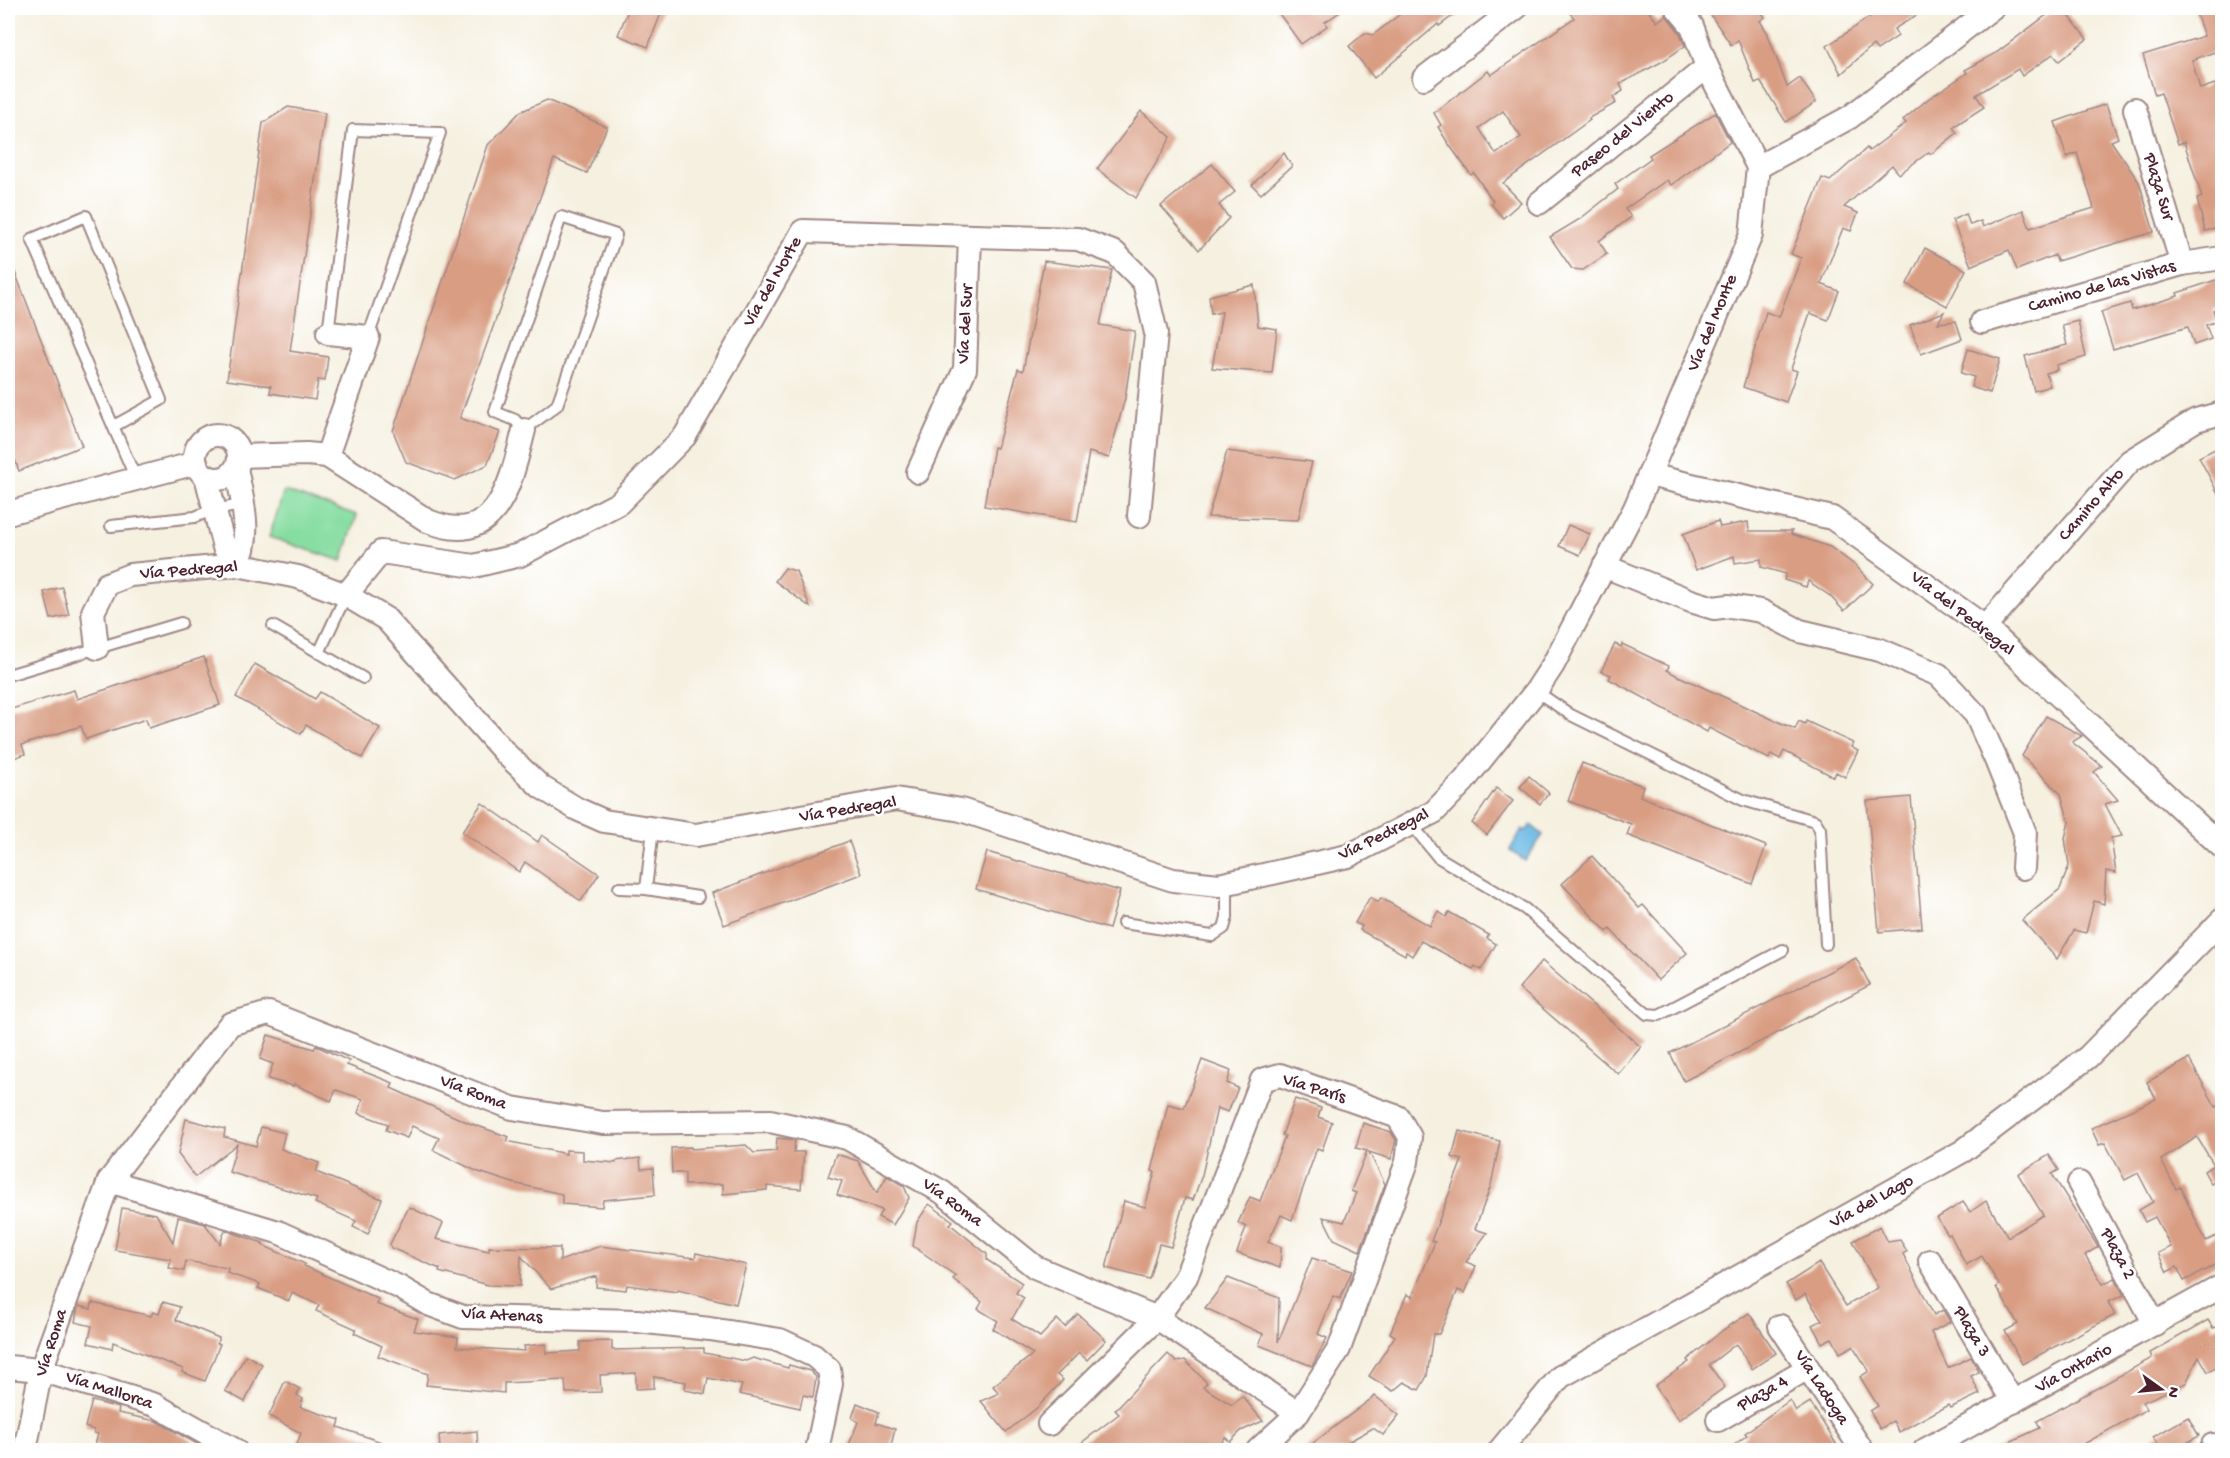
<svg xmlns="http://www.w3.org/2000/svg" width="2230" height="1458" font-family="'Gochi Hand',sans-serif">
	<rect width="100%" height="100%" fill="#fff"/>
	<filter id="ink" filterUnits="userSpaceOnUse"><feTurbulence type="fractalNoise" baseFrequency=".0167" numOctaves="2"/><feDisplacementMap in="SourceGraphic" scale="12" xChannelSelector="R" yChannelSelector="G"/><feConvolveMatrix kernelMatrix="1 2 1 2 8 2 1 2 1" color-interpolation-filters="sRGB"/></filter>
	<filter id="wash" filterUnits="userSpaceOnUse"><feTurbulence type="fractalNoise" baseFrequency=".008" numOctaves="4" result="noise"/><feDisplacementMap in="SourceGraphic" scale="24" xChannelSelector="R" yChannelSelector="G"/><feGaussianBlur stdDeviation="1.35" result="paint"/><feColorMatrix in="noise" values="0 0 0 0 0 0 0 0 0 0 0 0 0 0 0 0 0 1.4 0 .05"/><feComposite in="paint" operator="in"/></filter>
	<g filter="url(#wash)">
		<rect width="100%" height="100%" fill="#f5f0e0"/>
		<!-- green -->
		<polygon fill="#86dda1" stroke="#687e66" stroke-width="1.5" points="284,491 357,515 342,561 269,537"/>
		<!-- water -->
		<polygon fill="#69b8e3" stroke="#5a6c87" stroke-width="1.5" points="1531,825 1543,835 1525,861 1510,850 1522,829 1526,831"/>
		<g id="blocks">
			<!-- building -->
			<g fill="#d99d83" fill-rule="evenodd">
				<polygon points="629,8 663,8 648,47 618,35"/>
				<polygon points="1275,8 1346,8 1325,22 1327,26 1301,44"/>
				<polygon points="1408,8 1463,8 1439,26 1438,24 1374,78 1349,46 1365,33 1373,35"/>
				<path d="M1566,8H1647L1657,22L1666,15L1680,33L1685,46L1663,61L1620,84L1623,91L1613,97L1616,103L1589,118L1590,120L1503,183L1521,202L1503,218L1491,204L1493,201L1474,173L1471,175L1448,143L1438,127L1441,125L1434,113L1488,71L1491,75L1574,18ZM1503,111L1521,137L1496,154L1479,128Z"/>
				<polygon points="1706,8 1759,8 1765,17 1760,21 1767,32 1787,87 1800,78 1816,102 1786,122 1760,81 1755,83 1738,40 1731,45"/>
				<polygon points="1883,8 1928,8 1894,29 1898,36 1877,50 1873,45 1841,74 1827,46"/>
				<polygon points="2056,8 2063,8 2087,39 2059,61 2053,54 2022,76 2018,69 1976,95 1984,107 1953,127 1957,133 1931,154 1929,152 1899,174 1892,165 1844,207 1858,213 1851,231 1843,228 1821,284 1839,291 1828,320 1810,313 1791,369 1797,371 1786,402 1743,387 1766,312 1779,317 1801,258 1791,254 1822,178 1830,181 1867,148 1869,151 1906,123 1903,120 1928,99 1967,73 1965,70 1996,53"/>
				<polygon points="2194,8 2223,8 2223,49 2192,60 2200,89 2215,84 2223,107 2223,227 2205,231 2197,199 2202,197 2184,142 2178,144 2161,93 2155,95 2143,55 2204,36"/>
				<polygon points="547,100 607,127 587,173 554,159 460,418 500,432 487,465 455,480 406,462 393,431 488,145 520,112"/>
				<polygon points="2106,104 2118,138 2111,141 2139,182 2154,232 2057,261 2055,255 2017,270 2009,250 1971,266 1952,220 1966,214 1970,225 1981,221 1983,227 2023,210 2030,228 2094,208 2077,153 2067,157 2055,122"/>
				<polygon points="288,107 325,113 290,351 328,357 325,381 318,380 315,400 270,393 271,386 227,380 263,123"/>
				<polygon points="1141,111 1171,137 1136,198 1097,169"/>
				<polygon points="1715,113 1730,142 1671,185 1667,180 1625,209 1631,217 1599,241 1607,254 1583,270 1572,269 1550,237 1580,219 1618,189 1615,184 1651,158 1649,155"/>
				<polygon points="1284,153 1292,166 1261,194 1252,185"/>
				<polygon points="1212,164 1235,192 1219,205 1229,218 1199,250 1161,206"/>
				<polygon points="1925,248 1966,270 1947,306 1907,284"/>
				<polygon points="8,254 82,446 19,471 8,440"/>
				<polygon points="1044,261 1112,270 1100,325 1135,331 1125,398 1109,458 1089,452 1077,522 984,506 994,447 997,448 1018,369 1023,371"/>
				<polygon points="2219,279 2223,290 2223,306 2213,310 2217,321 2206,325 2211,339 2194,345 2188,327 2113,349 2101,312 2130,303 2132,310 2178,296 2177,293"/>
				<polygon points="1254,285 1258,326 1277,329 1272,373 1212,368 1222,312 1211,314 1209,296"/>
				<polygon points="1944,312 1938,323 1956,321 1962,339 1921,354 1910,325"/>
				<polygon points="2078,321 2086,357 2056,365 2057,370 2046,373 2050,386 2034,391 2025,356 2067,345 2062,325"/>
				<polygon points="1968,349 2000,359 1990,393 1971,387 1974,377 1961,373"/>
				<polygon points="2223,445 2223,503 2199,457"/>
				<polygon points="1227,451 1312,462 1298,520 1208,517"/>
				<polygon points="1718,521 1720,527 1748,522 1749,531 1792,531 1791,534 1830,547 1856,566 1873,584 1844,611 1830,596 1808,581 1806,587 1784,580 1786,574 1761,567 1761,559 1735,563 1734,556 1696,570 1683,534"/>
				<polygon points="1568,525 1590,534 1580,555 1559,546"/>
				<polygon points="785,568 796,571 810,607 775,581"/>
				<polygon points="62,587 69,615 51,619 44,592"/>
				<polygon points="1615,644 1621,647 1622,644 1656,660 1669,666 1667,670 1674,674 1774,720 1795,729 1799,721 1805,724 1806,721 1853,743 1851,747 1858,751 1845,777 1836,772 1834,777 1784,751 1780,759 1771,754 1769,759 1709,728 1707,732 1609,679 1611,675 1601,671"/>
				<polygon points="204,657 220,705 149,728 146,719 86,739 81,726 22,745 25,754 8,760 8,710 74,690 77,699"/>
				<polygon points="255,664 315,699 320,692 380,728 362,758 306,725 301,734 236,697"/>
				<polygon points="2046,716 2082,736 2072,742 2102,766 2094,772 2118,800 2105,804 2122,836 2111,838 2116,873 2106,871 2104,904 2094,901 2086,933 2074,930 2057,959 2022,920 2060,889 2069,866 2065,838 2069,822 2061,794 2022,756"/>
				<polygon points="1582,763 1643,786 1640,796 1766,846 1752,884 1627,835 1631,824 1568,801"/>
				<polygon points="1529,776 1549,793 1540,804 1520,787"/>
				<polygon points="1496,788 1513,801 1487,835 1472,823"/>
				<polygon points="1911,797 1922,928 1879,932 1867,801"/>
				<polygon points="482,803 538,842 542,835 599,874 581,901 525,862 519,872 462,832"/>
				<polygon points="849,841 861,874 724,925 712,893"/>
				<polygon points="987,852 1120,891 1109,929 976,889"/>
				<polygon points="1592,856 1639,908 1643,905 1687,953 1658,980 1610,929 1607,932 1562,884"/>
				<polygon points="1370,897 1378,902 1381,898 1430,926 1438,911 1446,917 1449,912 1489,935 1487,938 1496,944 1481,970 1475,966 1473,969 1421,941 1412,956 1406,952 1405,955 1360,930 1362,926 1355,923"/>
				<polygon points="1856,958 1870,985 1684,1081 1670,1053"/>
				<polygon points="1542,961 1641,1047 1618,1074 1519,988"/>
				<polygon points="268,1035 314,1049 316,1046 321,1048 349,1061 347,1065 393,1083 391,1088 469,1123 509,1137 507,1141 566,1154 566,1150 583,1151 583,1160 616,1163 616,1161 640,1158 641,1169 653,1168 655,1195 603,1200 602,1207 562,1204 562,1194 513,1183 476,1171 433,1150 439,1138 412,1126 407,1138 386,1130 388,1124 358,1113 363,1099 336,1090 331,1101 294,1084 293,1086 268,1079 273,1064 260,1059"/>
				<polygon points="2189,1059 2216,1107 2223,1103 2223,1178 2211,1184 2204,1171 2214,1165 2197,1137 2161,1160 2176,1189 2180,1187 2206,1241 2223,1233 2223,1261 2184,1281 2177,1267 2167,1272 2158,1253 2171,1247 2155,1217 2145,1222 2139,1210 2153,1202 2138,1173 2125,1180 2105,1143 2099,1145 2091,1128 2156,1099 2147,1082"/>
				<polygon points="1202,1060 1231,1071 1227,1083 1238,1088 1228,1112 1217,1108 1202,1175 1193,1200 1185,1198 1171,1247 1159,1244 1149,1279 1106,1268 1124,1201 1145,1207 1155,1172 1152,1171 1168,1104 1184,1108"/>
				<polygon points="1295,1099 1321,1108 1318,1117 1332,1122 1322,1150 1317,1148 1292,1220 1281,1215 1268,1242 1281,1247 1280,1268 1237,1253 1246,1227 1238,1223 1250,1197 1260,1201 1285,1136 1282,1135"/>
				<polygon points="186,1119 225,1129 224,1137 256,1146 261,1127 285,1133 281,1149 319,1163 316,1172 382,1199 368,1234 353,1227 356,1221 315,1203 317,1199 229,1172 237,1144 195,1177 178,1154"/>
				<polygon points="1363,1123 1391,1132 1396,1140 1391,1159 1369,1152 1385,1184 1360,1251 1334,1239 1323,1217 1344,1222 1356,1193 1351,1191 1367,1151 1356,1148"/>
				<polygon points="1459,1131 1500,1141 1491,1185 1475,1229 1487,1233 1466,1262 1476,1266 1465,1293 1458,1290 1439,1334 1433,1334 1427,1376 1419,1390 1404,1382 1393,1391 1369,1376 1395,1336 1390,1333 1407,1294 1412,1297 1435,1242 1431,1241 1462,1160 1452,1157"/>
				<polygon points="777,1138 795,1140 794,1152 804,1152 801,1189 767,1186 767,1190 723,1194 723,1184 685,1185 685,1173 672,1173 671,1148 691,1147 691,1149 746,1145 754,1153 776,1151"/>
				<polygon points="836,1154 858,1161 877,1193 887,1176 904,1186 909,1198 893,1225 878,1217 882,1210 837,1195 842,1181 828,1177"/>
				<polygon points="2049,1155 2059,1170 2052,1174 2098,1247 2085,1255 2103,1284 2115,1278 2124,1295 2108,1302 2115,1315 2022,1364 2005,1331 2018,1324 1996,1287 1999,1285 1982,1256 1966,1265 1950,1234 1948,1235 1937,1218 1963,1202 1970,1212 1986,1201 2008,1237 2043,1215 2018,1174"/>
				<polygon points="929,1204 953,1221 950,1224 987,1254 987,1260 1022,1283 1016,1293 1024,1298 1012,1319 1040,1337 1057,1319 1065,1327 1078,1314 1106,1340 1087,1360 1079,1353 1057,1375 1063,1380 1038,1407 1006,1432 981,1401 999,1393 993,1386 1033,1354 993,1329 998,1321 978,1309 982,1302 953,1279 956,1276 913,1246 917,1222"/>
				<polygon points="409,1207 443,1223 436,1239 489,1251 489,1247 560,1248 560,1261 600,1246 695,1258 696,1253 746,1265 736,1304 678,1290 677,1292 627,1285 626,1290 596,1287 597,1276 551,1289 521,1256 520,1286 488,1285 439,1272 440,1269 391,1248 390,1244"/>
				<polygon points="122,1208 156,1214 173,1242 178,1217 205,1224 220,1244 225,1230 263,1243 262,1245 305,1264 304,1266 378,1299 376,1304 418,1319 414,1331 458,1337 457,1347 525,1351 524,1346 546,1344 546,1353 580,1351 580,1342 612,1341 612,1350 704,1348 704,1353 746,1361 753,1358 788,1368 789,1365 810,1371 816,1377 813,1397 803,1395 800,1408 739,1394 742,1385 708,1378 705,1394 685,1390 686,1382 654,1377 654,1388 636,1389 636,1373 600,1375 601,1392 566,1393 565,1380 504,1383 504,1393 426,1385 428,1374 378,1356 382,1346 354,1333 356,1329 316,1311 319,1305 292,1293 289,1301 258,1288 260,1284 227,1273 228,1268 186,1261 184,1271 169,1268 171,1259 115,1250"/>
				<polygon points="1880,1226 1888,1242 1900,1240 1907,1251 1903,1254 1934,1315 1943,1310 1950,1322 1931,1332 1948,1368 1971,1357 1979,1372 1971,1376 1980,1394 1950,1408 1948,1405 1899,1432 1893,1421 1880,1429 1870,1411 1878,1406 1860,1377 1869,1371 1853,1346 1840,1353 1832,1338 1822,1343 1812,1325 1822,1320 1805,1294 1796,1300 1786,1284 1819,1263 1846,1306 1878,1288 1853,1241"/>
				<polygon points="1312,1258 1352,1271 1340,1299 1333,1296 1318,1334 1327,1338 1312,1366 1259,1345 1263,1334 1205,1308 1228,1278 1279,1298 1278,1342"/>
				<polygon points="163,1302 180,1307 176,1320 219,1338 217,1343 220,1344 205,1381 182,1372 183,1369 113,1342 112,1349 88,1343 92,1326 75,1322 78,1306 91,1309 92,1303 151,1316 153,1312 159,1314"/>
				<polygon points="1749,1313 1776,1353 1752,1369 1736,1344 1709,1365 1725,1387 1679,1420 1655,1386 1689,1362 1687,1360 1723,1330"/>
				<polygon points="2208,1320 2213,1328 2223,1325 2223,1364 2208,1372 2199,1356 2186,1383 2143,1402 2147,1409 2073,1450 1992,1450 2040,1428 2037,1421 2152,1358 2150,1353"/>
				<polygon points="1168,1354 1176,1362 1185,1360 1207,1383 1203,1387 1232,1405 1242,1396 1263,1421 1241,1431 1230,1442 1225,1437 1217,1450 1072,1450 1119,1414 1115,1410"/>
				<polygon points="246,1355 262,1364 245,1402 225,1391"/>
				<polygon points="285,1381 300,1389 297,1395 303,1399 300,1407 340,1420 338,1427 399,1448 399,1450 308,1450 296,1447 301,1433 269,1416"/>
				<polygon points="1375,1396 1399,1415 1383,1435 1373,1428 1348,1442 1356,1450 1304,1450"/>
				<polygon points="1790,1400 1796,1411 1810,1402 1840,1450 1728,1450 1747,1435 1745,1433"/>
				<polygon points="92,1401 119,1408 118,1413 156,1421 208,1450 118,1450 95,1445 98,1434 94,1433 94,1430 85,1427"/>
				<polygon points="857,1403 879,1412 876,1423 895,1429 890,1450 847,1450 858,1422 852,1418"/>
				<polygon points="2188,1417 2199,1436 2188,1442 2192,1450 2161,1450 2153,1437"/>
				<polygon points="477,1431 478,1450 440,1450 439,1435"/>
			</g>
		</g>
	</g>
	<g filter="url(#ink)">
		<use href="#blocks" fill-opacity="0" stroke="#a08886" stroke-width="1.5"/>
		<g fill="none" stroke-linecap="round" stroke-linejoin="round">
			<!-- lane casing -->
			<g stroke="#a08886" stroke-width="14">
				<g id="lane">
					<polygon points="561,217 616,235 557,405 524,430 515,420 495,412"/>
					<polyline points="328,333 353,130 440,133 368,337"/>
					<polyline points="114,426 161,400 86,216 32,239 136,479"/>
					<polyline points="111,526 195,517 212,510 243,505"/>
					<polyline points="273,626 363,678"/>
					<polyline points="319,653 346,595"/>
					<polyline points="8,675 181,623"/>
					<polyline points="1536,691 1571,715 1743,800 1815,821 1820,829 1826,944"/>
					<polyline points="1412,825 1438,857 1525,909 1647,1014 1659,1015 1783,950"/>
					<polyline points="619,888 646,889 698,897"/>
					<polyline points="646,889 653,829"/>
					<polyline points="1123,923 1212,936 1224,928 1227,917 1227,883"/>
				</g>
			</g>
			<!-- street casing -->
			<g stroke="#a08886" stroke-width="26">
				<g id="street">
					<polyline points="1424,78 1516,8"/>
					<polyline points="2135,109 2182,264"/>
					<polyline points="1758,167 1850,117 1992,8"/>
					<polyline points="1539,203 1707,67"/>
					<polyline points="1982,322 2182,264 2222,258"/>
					<circle cx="217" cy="457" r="22"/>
					<path d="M239,456L307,454L327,456L428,521C498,550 511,481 524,430"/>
					<polyline points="327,456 368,337 328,333"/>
					<polyline points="918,472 965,369 970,237"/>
					<polyline points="1649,475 1832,518 1985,627 2222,847"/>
					<path d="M206,476L224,547L237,565C253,536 242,499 236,468"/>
					<polyline points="8,513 196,463"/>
					<polyline points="1604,566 1691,601 1714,608 1729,606 1761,611 1800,631 1880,650 1939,675 1976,715 1996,760 2025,833 2023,868"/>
					<polyline points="346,595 381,552 474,566 520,555 619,503 685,436 803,231 1078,239 1115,253 1144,282 1156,333 1139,516"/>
					<polyline points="1985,627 2130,461 2196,420 2222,413"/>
					<polyline points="97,648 93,612 107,584 130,575 237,565 298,577 346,595 386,619 507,755 541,787 577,809 604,821 696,835 896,799 961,810 1173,880 1219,885 1348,856 1434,812 1464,781 1536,691 1553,665 1635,508 1751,235 1758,167 1707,67 1692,26 1677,8"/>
					<polyline points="109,1181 278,1232 399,1287 428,1304 463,1317 637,1321 710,1329 780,1340 814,1356 829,1369 831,1384 817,1450"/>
					<polyline points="2079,1183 2155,1324"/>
					<polyline points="1930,1261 2013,1402"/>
					<polyline points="1780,1326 1862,1450"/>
					<polyline points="8,1367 41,1370 155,1405 235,1450"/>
					<polyline points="1718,1420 1808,1368"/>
					<polyline points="1049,1424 1157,1318 1186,1277 1262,1080 1280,1075 1398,1117 1410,1137 1407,1162 1339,1349 1298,1413 1258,1450"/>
					<polyline points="2213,1445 2216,1450"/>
					<polyline points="25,1450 41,1370 109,1181 230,1024 269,1013 512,1108 603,1123 770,1121 847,1138 942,1192 1035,1267 1157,1318 1298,1413"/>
					<polyline points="1500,1450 1560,1377 1963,1151 2088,1057 2222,920"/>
					<polyline points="1925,1450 2222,1286"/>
				</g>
			</g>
			<!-- lane -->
			<use href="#lane" stroke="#fff" stroke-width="10"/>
			<!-- street -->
			<use href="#street" stroke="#fff" stroke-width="22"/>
		</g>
	</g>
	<g text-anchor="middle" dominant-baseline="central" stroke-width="5" stroke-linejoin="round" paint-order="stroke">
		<!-- street labels -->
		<g font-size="18" fill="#4a1f2b" stroke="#fff">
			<text transform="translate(1623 135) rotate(-39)">Paseo del Viento</text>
			<text transform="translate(2158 187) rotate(73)">Plaza Sur</text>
			<text transform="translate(773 282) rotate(-60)">Vía del Norte</text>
			<text transform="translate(2102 287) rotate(-16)">Camino de las Vistas</text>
			<text transform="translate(1713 323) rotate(-67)">Vía del Monte</text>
			<text transform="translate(966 324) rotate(-87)">Vía del Sur</text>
			<text transform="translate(2092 505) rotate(-49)">Camino Alto</text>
			<text transform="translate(189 571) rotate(-4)">Vía Pedregal</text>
			<text transform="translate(1962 614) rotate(38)">Vía del Pedregal</text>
			<text transform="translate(848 810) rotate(-9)">Vía Pedregal</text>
			<text transform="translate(1384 835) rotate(-26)">Vía Pedregal</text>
			<text transform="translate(1314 1089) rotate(17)">Vía París</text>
			<text transform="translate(473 1093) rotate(21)">Vía Roma</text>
			<text transform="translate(1872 1202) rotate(-29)">Vía del Lago</text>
			<text transform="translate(952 1203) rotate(36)">Vía Roma</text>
			<text transform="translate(2117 1254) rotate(62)">Plaza 2</text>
			<text transform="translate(502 1316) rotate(3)">Vía Atenas</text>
			<text transform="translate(1971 1332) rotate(59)">Plaza 3</text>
			<text transform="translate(52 1343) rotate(-72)">Vía Roma</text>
			<text transform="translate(2074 1369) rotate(-29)">Vía Ontario</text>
			<text transform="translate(1821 1388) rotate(57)">Vía Ladoga</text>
			<text transform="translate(109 1391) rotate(18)">Vía Mallorca</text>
			<text transform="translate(1763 1394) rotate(-30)">Plaza 4</text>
		</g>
	</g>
	<!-- margin -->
	<rect width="2230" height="1458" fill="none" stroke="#fff" stroke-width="30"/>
	<!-- north arrow -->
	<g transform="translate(2161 1389) rotate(105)" stroke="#ffffff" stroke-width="4.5" paint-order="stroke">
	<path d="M0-4.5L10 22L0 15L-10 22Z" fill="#4a1f2b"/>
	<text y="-9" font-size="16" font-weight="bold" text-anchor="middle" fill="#4a1f2b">N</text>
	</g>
</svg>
